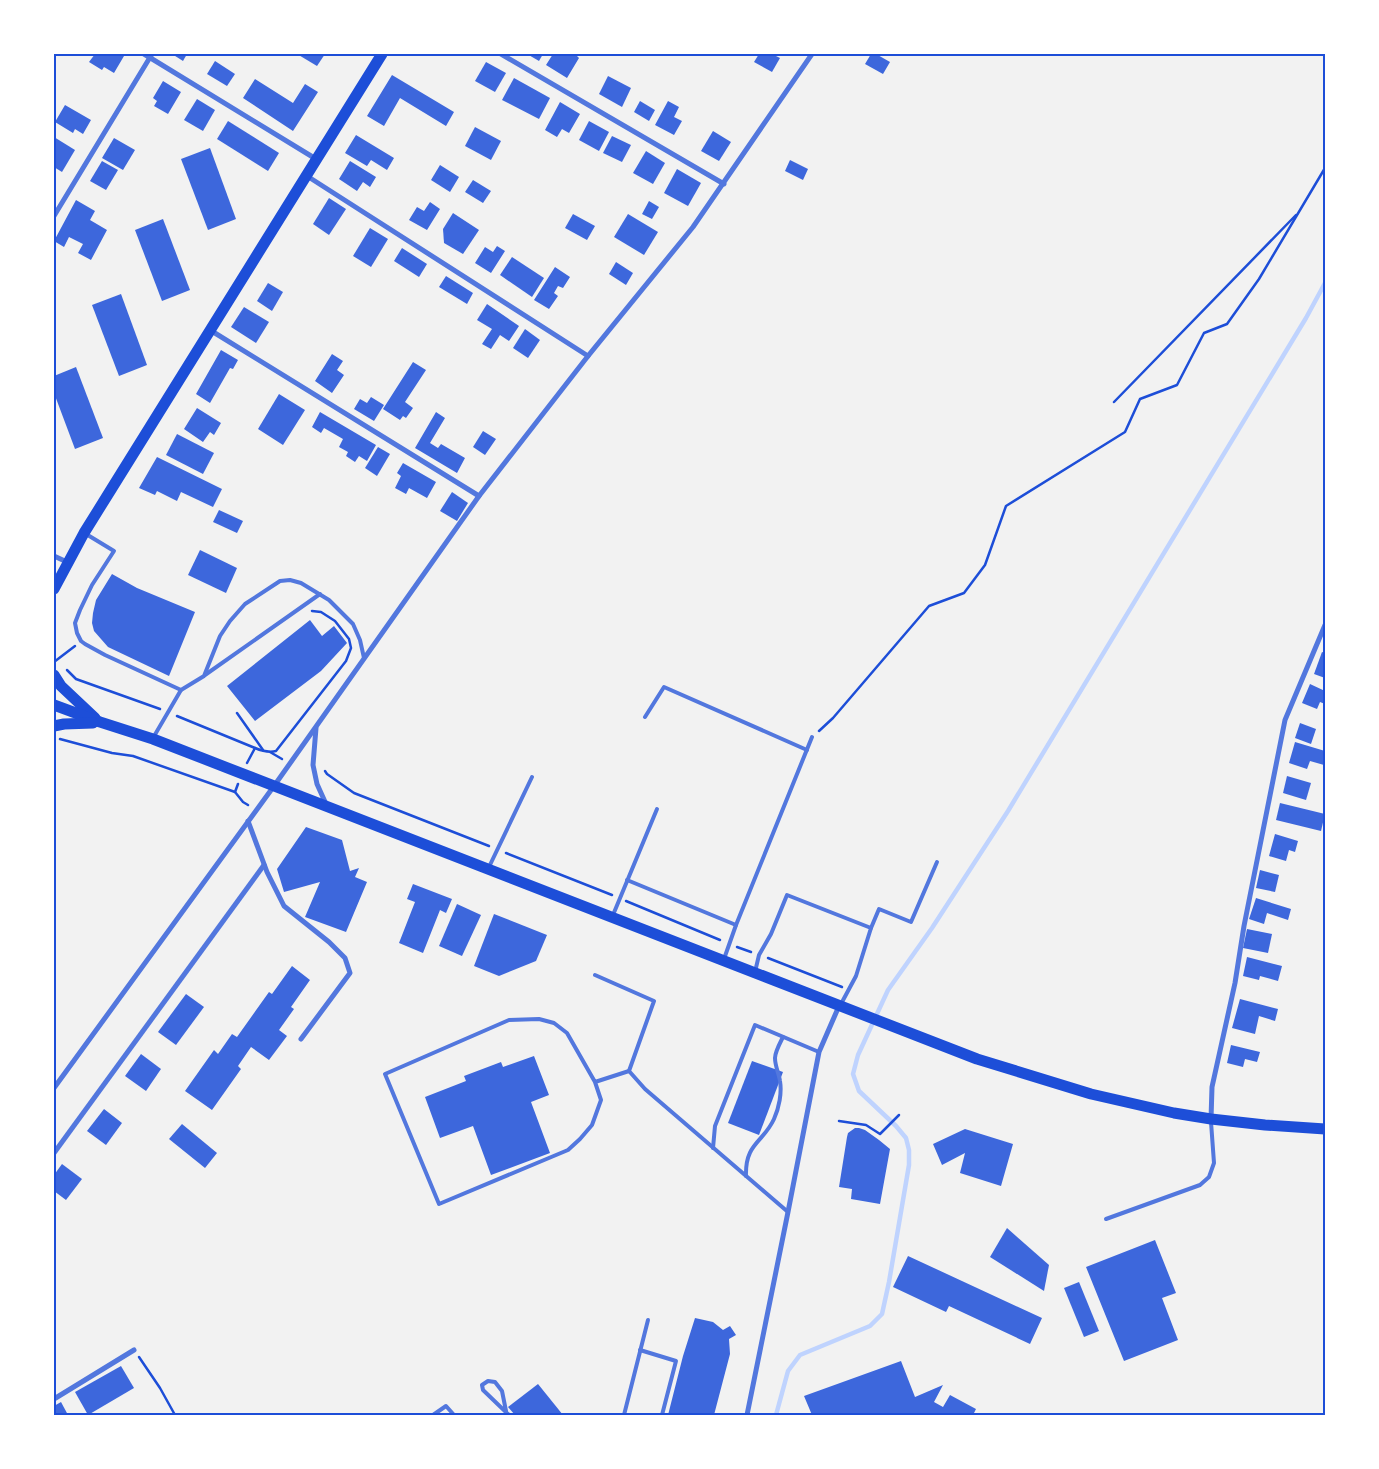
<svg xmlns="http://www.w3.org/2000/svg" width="1379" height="1469" font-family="Signika,sans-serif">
	<rect width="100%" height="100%" fill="#f2f2f2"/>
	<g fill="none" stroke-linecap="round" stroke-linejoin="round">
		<!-- stream -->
		<polyline stroke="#bfd3fe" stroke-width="4.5" points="776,1415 788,1371 800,1355 870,1326 882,1314 889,1282 909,1165 909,1150 906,1138 896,1126 859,1091 853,1074 858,1055 888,990 932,928 1008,811 1306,318 1325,283"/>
	</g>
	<!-- building -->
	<g fill="#3d67dc">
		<polygon points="95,54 122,54 124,56 114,73 104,67 102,70 89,62"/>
		<polygon points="172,54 187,54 183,61"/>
		<polygon points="297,54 325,54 317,66"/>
		<polygon points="527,54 543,54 539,61"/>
		<polygon points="553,54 578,54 577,56 579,58 567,78 546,65"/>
		<polygon points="759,54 772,54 780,58 772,72 754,62"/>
		<polygon points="871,54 876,54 890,62 883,74 865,64"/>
		<polygon points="215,61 235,74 227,86 207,74"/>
		<polygon points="486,62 506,73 495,92 475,81"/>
		<polygon points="392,75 454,112 446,126 400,98 384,126 367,116"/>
		<polygon points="608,76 631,88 622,107 599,94"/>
		<polygon points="514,78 550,98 539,119 502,100"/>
		<polygon points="255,79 293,103 305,84 318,92 293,131 243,98"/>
		<polygon points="163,81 181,92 168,114 154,106 157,101 153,98"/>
		<polygon points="197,99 215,110 203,131 184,120"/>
		<polygon points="640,101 655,110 649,121 634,112"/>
		<polygon points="668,101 679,107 674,117 682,121 674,135 655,125"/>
		<polygon points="560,102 580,114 569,133 562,129 557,137 545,130"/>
		<polygon points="65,105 91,120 83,134 75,129 73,133 55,122"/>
		<polygon points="228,121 279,153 268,171 217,139"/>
		<polygon points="589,121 609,132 599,151 579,140"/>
		<polygon points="475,127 501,141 491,160 465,146"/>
		<polygon points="713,131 731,142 719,161 701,151"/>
		<polygon points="356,135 394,158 387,170 371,160 367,166 345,153"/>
		<polygon points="612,136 631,145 622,162 603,153"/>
		<polygon points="54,137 75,150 62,172 54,167"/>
		<polygon points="114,138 135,150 123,170 102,158"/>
		<polygon points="210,148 236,219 208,230 181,159"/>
		<polygon points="646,151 665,163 653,184 633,173"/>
		<polygon points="790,160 808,169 803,180 785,171"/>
		<polygon points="102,161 118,170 106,190 90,181"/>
		<polygon points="350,161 376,177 370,187 363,182 357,191 339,179"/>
		<polygon points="440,165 459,177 450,192 431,180"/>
		<polygon points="677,169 701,183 688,206 664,193"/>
		<polygon points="473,180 491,191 483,203 465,192"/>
		<polygon points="329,198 346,209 329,235 313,224"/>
		<polygon points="76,200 95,211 90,220 107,230 91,260 78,253 83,244 69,237 64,247 54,241"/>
		<polygon points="649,201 659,207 652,219 642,214"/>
		<polygon points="430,202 440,209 427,230 409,220 417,207 424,211"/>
		<polygon points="453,213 479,230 463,254 444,243 443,229"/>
		<polygon points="573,214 595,226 587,240 565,228"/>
		<polygon points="628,214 658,232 644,255 614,237"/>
		<polygon points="163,219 190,290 162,301 135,230"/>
		<polygon points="370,228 388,239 371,267 353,256"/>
		<polygon points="497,246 505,251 491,273 475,263 485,247 493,252"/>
		<polygon points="402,248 427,264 419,277 394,261"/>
		<polygon points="512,257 544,278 532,297 500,275"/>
		<polygon points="616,262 633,273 626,285 609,274"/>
		<polygon points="555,267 570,277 563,288 558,286 554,293 558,296 549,309 534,300"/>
		<polygon points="446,276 473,293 467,304 439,287"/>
		<polygon points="268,283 283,292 272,311 257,301"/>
		<polygon points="121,294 147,365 119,376 92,305"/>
		<polygon points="487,304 519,326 509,341 500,335 491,349 482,344 492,329 477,320"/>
		<polygon points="244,307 269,322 256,343 231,327"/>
		<polygon points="525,329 540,340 528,358 513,348"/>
		<polygon points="221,350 238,360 233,369 230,368 210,403 196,394"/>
		<polygon points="332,354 343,361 337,370 344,375 332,393 315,381"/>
		<polygon points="413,362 426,370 405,402 413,408 406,418 403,416 400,420 383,409"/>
		<polygon points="76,367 103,438 75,449 54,393 54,376"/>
		<polygon points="279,394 305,410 283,445 258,429"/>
		<polygon points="371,397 384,405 374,421 354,409 360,399 367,403"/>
		<polygon points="197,408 221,423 214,435 210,432 203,442 184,429"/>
		<polygon points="320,412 376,445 367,461 359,456 355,462 346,456 348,452 339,447 343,439 324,428 321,433 312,427"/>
		<polygon points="436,412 445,418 430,443 438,448 441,444 465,458 457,473 415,448"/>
		<polygon points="483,431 496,439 485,455 473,447"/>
		<polygon points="177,434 214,453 203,474 166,455"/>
		<polygon points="378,447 390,454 377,476 365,468"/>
		<polygon points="157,457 222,489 213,507 181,492 177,501 157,491 155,495 139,488"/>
		<polygon points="403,463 436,482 427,498 409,488 406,494 395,488 401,476 397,473"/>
		<polygon points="452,492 468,503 457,521 440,511"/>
		<polygon points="219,510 243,521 237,533 213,522"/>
		<polygon points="200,550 237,568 226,593 188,575"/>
		<polygon points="112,574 137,588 195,612 169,676 108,647 94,631 92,623 93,613 96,600"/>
		<polygon points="310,620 322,636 334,626 347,643 321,671 255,721 227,686"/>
		<polygon points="1322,652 1325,653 1325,678 1314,674"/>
		<polygon points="1310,684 1325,691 1325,704 1320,702 1317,709 1302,703"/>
		<polygon points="1300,723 1316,729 1311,744 1295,738"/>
		<polygon points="1295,742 1325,751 1324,765 1310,761 1307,769 1289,763"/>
		<polygon points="1287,776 1311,783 1306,800 1283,793"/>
		<polygon points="1280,803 1325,814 1321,831 1276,820"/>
		<polygon points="306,827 342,840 350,871 359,868 355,877 367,882 346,932 305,917 320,882 284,892 277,869"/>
		<polygon points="1275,834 1298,841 1295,852 1289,850 1286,861 1269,856"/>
		<polygon points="1260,870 1279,875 1275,892 1256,888"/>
		<polygon points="413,884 452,899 446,913 440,910 423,953 399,943 415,902 407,899"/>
		<polygon points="1256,898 1291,909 1288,920 1267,913 1264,924 1249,919"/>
		<polygon points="457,904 481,915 462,956 439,946"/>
		<polygon points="494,914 547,935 536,961 499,976 474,966"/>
		<polygon points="1247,929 1272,934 1268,953 1243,948"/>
		<polygon points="1247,957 1282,966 1278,981 1260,976 1259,980 1243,976"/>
		<polygon points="292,966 310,980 291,1007 294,1009 279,1030 287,1036 269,1060 251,1047 238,1066 241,1069 212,1110 185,1091 214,1050 218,1054 232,1034 237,1037 269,992 272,994"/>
		<polygon points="186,994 204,1007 176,1045 158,1032"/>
		<polygon points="1240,999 1278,1009 1275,1021 1259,1016 1255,1034 1232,1028"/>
		<polygon points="1231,1045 1260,1052 1257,1062 1245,1059 1243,1067 1227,1063"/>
		<polygon points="141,1054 161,1069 146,1091 125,1076"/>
		<polygon points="534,1056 549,1095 531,1102 550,1153 491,1175 473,1126 440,1138 425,1097 466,1081 464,1076 501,1062 503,1067"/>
		<polygon points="752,1061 783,1072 759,1135 728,1123"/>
		<polygon points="104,1109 122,1123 106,1145 87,1131"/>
		<polygon points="182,1124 217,1153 205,1168 169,1139"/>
		<polygon points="855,1128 859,1128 865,1130 879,1140 890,1149 880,1204 851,1199 852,1189 839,1187 847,1137 848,1133"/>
		<polygon points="965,1129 1013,1144 1001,1186 960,1173 965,1153 942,1165 933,1144"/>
		<polygon points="62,1164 82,1179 66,1200 54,1191 54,1175"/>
		<polygon points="1007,1228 1049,1265 1044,1291 990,1257"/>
		<polygon points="1155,1240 1176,1293 1162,1298 1178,1340 1124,1361 1086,1267"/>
		<polygon points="908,1256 1042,1318 1030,1344 949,1306 946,1312 893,1287"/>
		<polygon points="1079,1282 1099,1331 1084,1337 1064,1288"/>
		<polygon points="695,1318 713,1322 723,1330 730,1326 736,1335 729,1339 730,1354 714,1415 668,1415 683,1356"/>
		<polygon points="901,1361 915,1397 943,1385 934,1402 943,1407 950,1395 976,1409 973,1415 812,1415 804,1396"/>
		<polygon points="121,1366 134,1388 88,1415 75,1392"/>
		<polygon points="538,1384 563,1415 515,1415 508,1407"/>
		<polygon points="61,1402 68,1415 54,1415 54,1406"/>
	</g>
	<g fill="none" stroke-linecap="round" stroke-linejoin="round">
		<!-- path -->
		<g stroke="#1d4ed8" stroke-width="2.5">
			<polyline points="1114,402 1296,215"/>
			<polyline points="54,662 75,646"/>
			<polyline points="67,670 76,679 160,709"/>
			<polyline points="237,713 263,750"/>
			<polyline points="177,716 255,748"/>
			<polyline points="819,731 833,718 929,606 964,593 985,565 1006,506 1125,432 1140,399 1177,385 1204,333 1227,324 1259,279 1325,168"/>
			<polyline points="60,739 112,753 133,756 235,792 243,802 248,805"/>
			<polyline points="270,752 282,759"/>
			<path d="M247,763L255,748C262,751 268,753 276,751L346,661L351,648L349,639L335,621L321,612L312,611"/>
			<polyline points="325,771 327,774 354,793 489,846"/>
			<polyline points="235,792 238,784"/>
			<polyline points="506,853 612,895"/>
			<polyline points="626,901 720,940"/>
			<polyline points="737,947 751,952"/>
			<polyline points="768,958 842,987"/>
			<polyline points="839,1121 866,1125 880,1134 899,1115"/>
			<polyline points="139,1357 160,1388 175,1415"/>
		</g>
		<!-- service -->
		<g stroke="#5277de" stroke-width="4">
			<polyline points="86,534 114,551 92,585 80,610 75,623 77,633 81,641 85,644 105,655 181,690"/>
			<polyline points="205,675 320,594"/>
			<polyline points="645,717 664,687 807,750"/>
			<polyline points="153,738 181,690 204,676 220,636 230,621 245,604 280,581 290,580 301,583 329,600 353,624 360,640 364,658"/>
			<polyline points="489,867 532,777"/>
			<polyline points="627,880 736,925"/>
			<polyline points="613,915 657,809"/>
			<polyline points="871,928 879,909 911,922 937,862"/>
			<polyline points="724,959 736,925 812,737"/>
			<polyline points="755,972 759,955 771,934 787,895 871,928 856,976 841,1004"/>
			<polyline points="595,975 654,1001 629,1071 645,1089 788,1212"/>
			<polyline points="595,1082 601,1100 592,1125 580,1139 568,1150 439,1204 385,1074 509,1020 539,1019 554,1023 567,1033 595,1082 629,1071"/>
			<polyline points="713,1148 715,1126 755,1025 819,1052"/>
			<path d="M746,1176C745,1143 763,1143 774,1119C779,1108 782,1093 780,1081C779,1074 775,1066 775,1058C775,1052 780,1043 783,1037"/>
			<polyline points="1106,1219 1200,1185 1209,1177 1214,1163 1211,1122"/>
			<polyline points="640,1350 676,1361 662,1415"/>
			<polyline points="506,1411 502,1391 495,1382 488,1381 482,1385 483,1390 509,1415"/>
			<polyline points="433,1415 446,1406 454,1415"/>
			<polyline points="624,1415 648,1320"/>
		</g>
		<!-- minor -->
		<g stroke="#5277de" stroke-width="5">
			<polyline points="144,54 316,159"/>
			<polyline points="501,54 724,184"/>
			<polyline points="307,176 588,356"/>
			<polyline points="54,216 152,54"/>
			<polyline points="210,330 479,496"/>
			<polyline points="54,556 67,562"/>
			<polyline points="316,728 313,765 317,784 326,804"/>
			<polyline points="248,821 267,872 284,906 329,942 345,958 350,973 301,1039"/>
			<polyline points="54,1088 274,786 479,496 588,356 693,227 812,54"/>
			<polyline points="1211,1119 1212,1087 1235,983 1244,926 1285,720 1325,625"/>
			<polyline points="54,1153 264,865"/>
			<polyline points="54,1399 134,1350"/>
			<polyline points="747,1415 788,1212 819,1052 839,1006"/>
		</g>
		<!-- primary -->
		<g stroke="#1d4ed8" stroke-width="11">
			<polyline points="54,589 84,533 112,488 382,54"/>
			<polyline points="54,675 61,686 95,718"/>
			<polyline points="54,705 100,722 153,739 977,1059 1091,1094 1174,1113 1211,1119 1265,1125 1325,1129"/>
			<polyline points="54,726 64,724 93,723"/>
		</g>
	</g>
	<!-- border -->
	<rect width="1379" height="1469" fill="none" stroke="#ffffff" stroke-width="110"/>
	<rect x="55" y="55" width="1269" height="1359" fill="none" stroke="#1d4ed8" stroke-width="2"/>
</svg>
